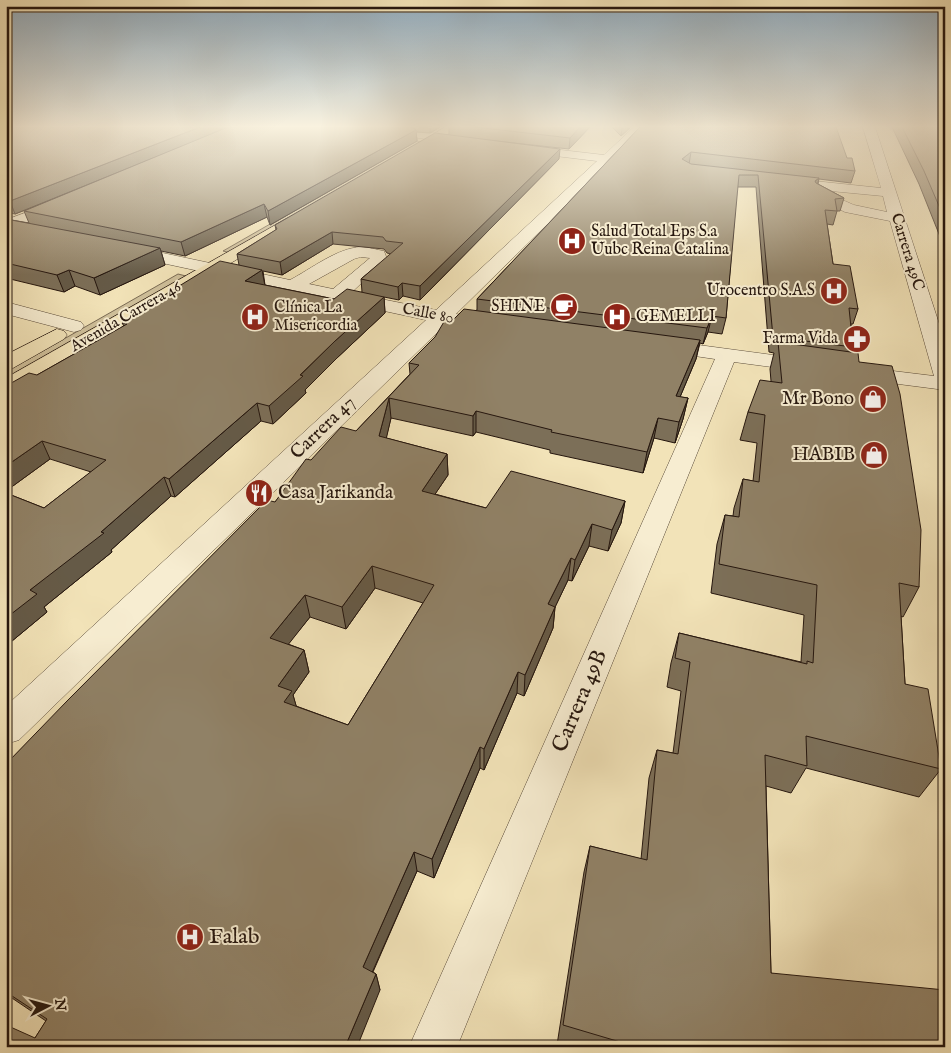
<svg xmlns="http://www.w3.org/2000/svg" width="951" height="1053" font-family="'IM FELL English',serif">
	<rect width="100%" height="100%" fill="#f2e3b8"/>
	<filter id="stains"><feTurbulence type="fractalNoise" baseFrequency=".004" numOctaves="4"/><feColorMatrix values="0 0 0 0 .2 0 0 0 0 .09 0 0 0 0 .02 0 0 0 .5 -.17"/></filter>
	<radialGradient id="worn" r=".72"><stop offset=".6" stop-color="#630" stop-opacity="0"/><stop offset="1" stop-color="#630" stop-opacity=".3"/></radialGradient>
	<!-- green -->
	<g fill="#cfc09b" stroke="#7a6b54">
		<polygon points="415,141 421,142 231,253 223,251"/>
		<polygon points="178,274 186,276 6,379 6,372"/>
	</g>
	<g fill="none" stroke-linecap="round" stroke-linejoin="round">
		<!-- minor casing -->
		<g stroke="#584938" stroke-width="1">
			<g id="minor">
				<path d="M634,127H646L456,314L497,320L500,324L497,328L490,330L446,324L19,740L6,744V706L426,320L125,255L117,250L119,247L125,245L290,280C311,269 337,248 361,247C368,247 377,250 384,251L387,259L351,293L436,310L597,161L522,152L516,148L518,145L604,155ZM361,257L370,258L333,289L309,284L354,259Z"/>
				<path d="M863,127H875L945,342V390L852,378L849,373L852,368L860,367L934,376L890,221L845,212L815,197L813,194L820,190L785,186L778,182L785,178L881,188ZM820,190L883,196L887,212L854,205Z"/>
				<polygon points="416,131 467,137 473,141 467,145 412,137 410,135"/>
				<polygon points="60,200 65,201 67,204 65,207 6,231 6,220"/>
				<polygon points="6,302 81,322 84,326 81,330 74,332 6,314"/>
				<polygon points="661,340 810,360 817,362 821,366 817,370 810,372 734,362 457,1047 409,1047 715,359 654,350 651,346 654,342"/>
			</g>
		</g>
		<!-- major casing -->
		<g stroke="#25160e" stroke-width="1">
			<g id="major">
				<polygon points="445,127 459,127 414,156 410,157 404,153"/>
				<polygon points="288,218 293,220 296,223 293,226 14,392 6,393 6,378"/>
				<polygon points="57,329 64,331 67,335 64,339 13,368 6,370 6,355"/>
			</g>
		</g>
		<!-- minor -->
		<use href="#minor" fill="#f7edd1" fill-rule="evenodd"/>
		<!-- major -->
		<use href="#major" fill="#f2e3b8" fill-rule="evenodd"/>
	</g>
	<!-- wall -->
	<g fill="#7c6f58" stroke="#25160e" fill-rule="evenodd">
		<polygon points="6,127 440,127 430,133 416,132 417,141 270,225 267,217 185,256 161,251 165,265 100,295 75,286 64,292 6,278 6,219 29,223 24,211 103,179 15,214 6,212"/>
		<path d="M449,127H590L569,149L495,141L559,159L420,300L403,296L399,300L384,297L385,313L337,358L305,390L306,393L273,424L261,421L175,497L171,496L111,550L112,552L44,607L47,612L6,646V493L44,508L91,472L50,459L6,491L37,375L124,326L122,323L154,304L153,302L239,265L237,254L276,230L275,225L449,135ZM333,244L384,249L387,253L391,254L361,279L362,292L334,299L265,285L263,271L282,275Z"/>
		<polygon points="612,127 631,127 621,136"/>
		<path d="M640,127L847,158L855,171L851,183L819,179L818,184L844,198L840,211H837L833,225L827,224L833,264L858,309L853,324H851L853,347L851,352L859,362L919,587L903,617L901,616L905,684L941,769L919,797L806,768L791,793L766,786L771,973L945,1047H564L557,1045L584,872L590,846L641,859L649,778L657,750L673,753L681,691L667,687L671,663L679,633L801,662L804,615L711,593L717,544L725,515L733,516L734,508L743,479L753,481L757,443L740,440L748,412L771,381L770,369L774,353L769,352L756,187H737L726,318L722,334L708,332L703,344L700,343L696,359L680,397L688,398L683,419L675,443L654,438L643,473L550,453V450L476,432L473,436L391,418L386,438L447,454L448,475L435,494L486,508L625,501L621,523L608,551L589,546L572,581L568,580L555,607L553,628L524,696L517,693L484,770L480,768L434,878L417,871L373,972L376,974L380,990L35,1038L46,1021L6,994V764L275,502L311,460L356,431L410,374L409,363L452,321L477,310V299ZM375,588L423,603L348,725L296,706L293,695L309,672L304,650L288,644L310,617L346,629Z"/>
		<polygon points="892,127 945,127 945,249 919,184"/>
	</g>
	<!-- shaded-wall -->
	<g fill="#655a47" stroke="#25160e">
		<polygon points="200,127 230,127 15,214 10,201"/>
		<polygon points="430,127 440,127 430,133"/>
		<polygon points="580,127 590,127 569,149 570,138"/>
		<polygon points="622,127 631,127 621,136"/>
		<polygon points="416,130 417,141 270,225 268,211"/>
		<polygon points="560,149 559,159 420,300 420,286"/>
		<polygon points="691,152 689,164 682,159"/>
		<polygon points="819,178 816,190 815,181"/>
		<polygon points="264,204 267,217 185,256 181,242"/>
		<polygon points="332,232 333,244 282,275 280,262"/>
		<polygon points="160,248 165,265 100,295 94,278"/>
		<polygon points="69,270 75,286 64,292 57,275"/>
		<polygon points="262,270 265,286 245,281"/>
		<polygon points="402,283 403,296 399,300 398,287"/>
		<polygon points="384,297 385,313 337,358 305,390 306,393 273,424 269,406 335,341"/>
		<polygon points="712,316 708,332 703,344 707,328"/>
		<polygon points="700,340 696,359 672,416 676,396"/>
		<polygon points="389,398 391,418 382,457 379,436"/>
		<polygon points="688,398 683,419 675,443 679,422"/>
		<polygon points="257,403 261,421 175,497 169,479"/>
		<polygon points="476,411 476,432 473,436 473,416"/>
		<polygon points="658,418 654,438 643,473 647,452"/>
		<polygon points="42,441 50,459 6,491 6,466"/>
		<polygon points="447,454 448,475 423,512 422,491"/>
		<polygon points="164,477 171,496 111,550 112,552 44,607 47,612 6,646 6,618 30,590 101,532"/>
		<polygon points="625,501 621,523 608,551 612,530"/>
		<polygon points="592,524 589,546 572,581 575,560"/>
		<polygon points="571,558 568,580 546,626 548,604"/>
		<polygon points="372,566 375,588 346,629 342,607"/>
		<polygon points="305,595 310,617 276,660 270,638"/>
		<polygon points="555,607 553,628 524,696 525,675"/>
		<polygon points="304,650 309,672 293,695 298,712 290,723 278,686"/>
		<polygon points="518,672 517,693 484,770 484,749"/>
		<polygon points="480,747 480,768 434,878 432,859"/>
		<polygon points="414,852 417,871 367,984 363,967"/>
		<polygon points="376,974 380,990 357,1047 345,1047"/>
	</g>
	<!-- building -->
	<g fill="#908166" stroke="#25160e" fill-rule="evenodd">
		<polygon points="6,127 200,127 10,201 6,201"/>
		<polygon points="228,127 412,127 416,130 268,211 264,204 181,242 24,211"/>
		<polygon points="475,127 580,127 570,138"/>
		<polygon points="640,127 836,127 847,158 852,158 855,171 691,152 682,159 691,164 819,178 815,181 816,183 844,198 835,199 837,211 825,210 833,264 850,266 858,309 849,308 853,347 773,337 758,175 739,175 726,318 712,316 707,328 477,299"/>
		<polygon points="902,127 945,127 945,220 924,171"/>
		<polygon points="435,133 560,149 420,286 402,283 398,287 361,279 403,243 386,241 383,237 332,232 280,262 237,254 277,229 275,225"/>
		<polygon points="6,219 160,248 94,278 69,270 57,275 6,263"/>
		<polygon points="220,261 262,270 245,281 334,299 347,289 384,297 335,341 300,375 303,376 269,406 257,403 169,479 164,477 101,532 104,533 30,590 37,594 6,618 6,493 44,508 106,460 42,441 6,466 6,386 29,373 37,375 127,324 122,323 156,303 153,302"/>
		<path d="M464,309L700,340L676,396L688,398L679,422L658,418L647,452L551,432L552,430L476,411L473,416L389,398L379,436L447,454L422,491L486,508L511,471L625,501L612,530L592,524L575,560L571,558L548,604L555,607L525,675L518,672L484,749L480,747L432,859L414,852L363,967L376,974L345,1047H6V1025L35,1038L47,1019L6,992V764L67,701L267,500L275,502L306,459L311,460L341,427L356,431L419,365L409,363L435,337L445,320L452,321ZM372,566L434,585L348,725L284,702L292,691L278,686L304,650L270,638L305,595L342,607Z"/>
		<polygon points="778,342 858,353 859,362 892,366 900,394 921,530 919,587 899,583 905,684 928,689 941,769 806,736 807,766 765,755 771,973 945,990 945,1047 637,1047 563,1025 590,846 647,860 657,750 678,754 690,662 675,658 679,633 807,664 807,661 813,663 817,585 719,564 725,515 739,517 743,479 759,482 765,415 748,412 760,380 782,383"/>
		<polygon points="503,1043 510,1047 502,1047"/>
	</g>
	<!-- sky -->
	<linearGradient id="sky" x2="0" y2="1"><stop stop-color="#90abbe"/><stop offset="0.46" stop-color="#f9f2df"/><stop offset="1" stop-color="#f9f2df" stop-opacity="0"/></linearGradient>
	<rect width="951" height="275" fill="url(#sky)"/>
	<!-- icons -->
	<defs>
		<g id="hospital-disc" transform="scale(1.4375)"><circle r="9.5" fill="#8f2418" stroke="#f7edd1"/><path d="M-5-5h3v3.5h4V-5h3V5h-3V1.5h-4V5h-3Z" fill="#fff"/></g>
		<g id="cafe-disc" transform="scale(1.4375)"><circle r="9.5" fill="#8f2418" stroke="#f7edd1"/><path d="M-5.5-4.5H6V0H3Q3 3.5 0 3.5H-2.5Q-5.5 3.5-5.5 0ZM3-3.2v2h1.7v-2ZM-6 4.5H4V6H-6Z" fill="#fff"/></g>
		<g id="pharmacy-disc" transform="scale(1.4375)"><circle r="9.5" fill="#8f2418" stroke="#f7edd1"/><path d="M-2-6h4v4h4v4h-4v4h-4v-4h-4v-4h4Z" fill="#fff"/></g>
		<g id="shop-disc" transform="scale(1.4375)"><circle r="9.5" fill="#8f2418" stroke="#f7edd1"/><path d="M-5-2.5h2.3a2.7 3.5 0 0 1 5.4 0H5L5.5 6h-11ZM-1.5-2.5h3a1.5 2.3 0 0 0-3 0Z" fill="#fff"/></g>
		<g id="restaurant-disc" transform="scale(1.4375)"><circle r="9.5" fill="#8f2418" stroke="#f7edd1"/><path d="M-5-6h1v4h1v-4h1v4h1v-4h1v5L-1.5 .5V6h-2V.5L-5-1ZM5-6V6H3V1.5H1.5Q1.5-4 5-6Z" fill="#fff"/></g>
	</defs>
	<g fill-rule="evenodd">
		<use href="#hospital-disc" x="572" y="241"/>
		<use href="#hospital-disc" x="834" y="291"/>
		<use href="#cafe-disc" x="564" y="307"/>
		<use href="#hospital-disc" x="255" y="317"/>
		<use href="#hospital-disc" x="617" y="317"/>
		<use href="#pharmacy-disc" x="857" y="339"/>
		<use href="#shop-disc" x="873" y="399"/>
		<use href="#shop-disc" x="874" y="455"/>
		<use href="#restaurant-disc" x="259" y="493"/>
		<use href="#hospital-disc" x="190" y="937"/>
	</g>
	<g text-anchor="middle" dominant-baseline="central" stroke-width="4" stroke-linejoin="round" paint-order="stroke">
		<!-- far-poi labels -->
		<g font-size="16" fill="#25160e" stroke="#f7edd1" text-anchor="start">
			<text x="591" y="232">Salud Total Eps S.a<tspan x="591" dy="18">Uubc Reina Catalina</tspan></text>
			<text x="815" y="291" text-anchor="end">Urocentro S.A.S</text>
			<text x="545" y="307" text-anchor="end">SHINE</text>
			<text x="274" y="308">Clínica La<tspan x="274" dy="18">Misericordia</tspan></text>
			<text x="636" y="317">GEMELLI</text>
			<text x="838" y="339" text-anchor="end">Farma Vida</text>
		</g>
		<!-- far-street labels -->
		<g font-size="16" fill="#25160e" stroke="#f7edd1">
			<text transform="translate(907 252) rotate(73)">Carrera 49C</text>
			<text transform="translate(428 314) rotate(11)">Calle 80</text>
			<text transform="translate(126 317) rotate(-30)">Avenida Carrera 46</text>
		</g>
		<!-- poi labels -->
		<g font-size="19" fill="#25160e" stroke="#f7edd1" text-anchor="end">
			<text x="854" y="399">Mr Bono</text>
			<text x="855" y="455">HABIB</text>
			<text x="278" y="493" text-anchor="start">Casa Jarikanda</text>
		</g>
		<!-- street labels -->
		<g font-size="19" fill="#25160e" stroke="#f7edd1">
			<text transform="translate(323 428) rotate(-44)">Carrera 47</text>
		</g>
		<!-- near-street labels -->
		<g font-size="22" fill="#25160e" stroke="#f7edd1">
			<text transform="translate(580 701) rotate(-67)">Carrera 49B</text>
		</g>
		<!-- near-poi labels -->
		<g font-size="22" fill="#25160e" stroke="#f7edd1" text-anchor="start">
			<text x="209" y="937">Falab</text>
		</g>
	</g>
	<!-- margin -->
	<rect width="951" height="1053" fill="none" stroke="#f2e3b8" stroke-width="25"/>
	<rect x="8" y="8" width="936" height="1038" fill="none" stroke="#25160e" stroke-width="2.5"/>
	<rect x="12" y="12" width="926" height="1028" fill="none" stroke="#25160e"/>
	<!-- north arrow -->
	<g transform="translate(48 1006) rotate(84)" stroke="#f7edd1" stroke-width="4" paint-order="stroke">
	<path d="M0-4L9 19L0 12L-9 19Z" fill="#25160e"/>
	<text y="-8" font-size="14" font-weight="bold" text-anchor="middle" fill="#25160e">N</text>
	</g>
	<rect width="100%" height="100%" filter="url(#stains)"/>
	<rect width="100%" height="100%" fill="url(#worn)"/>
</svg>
